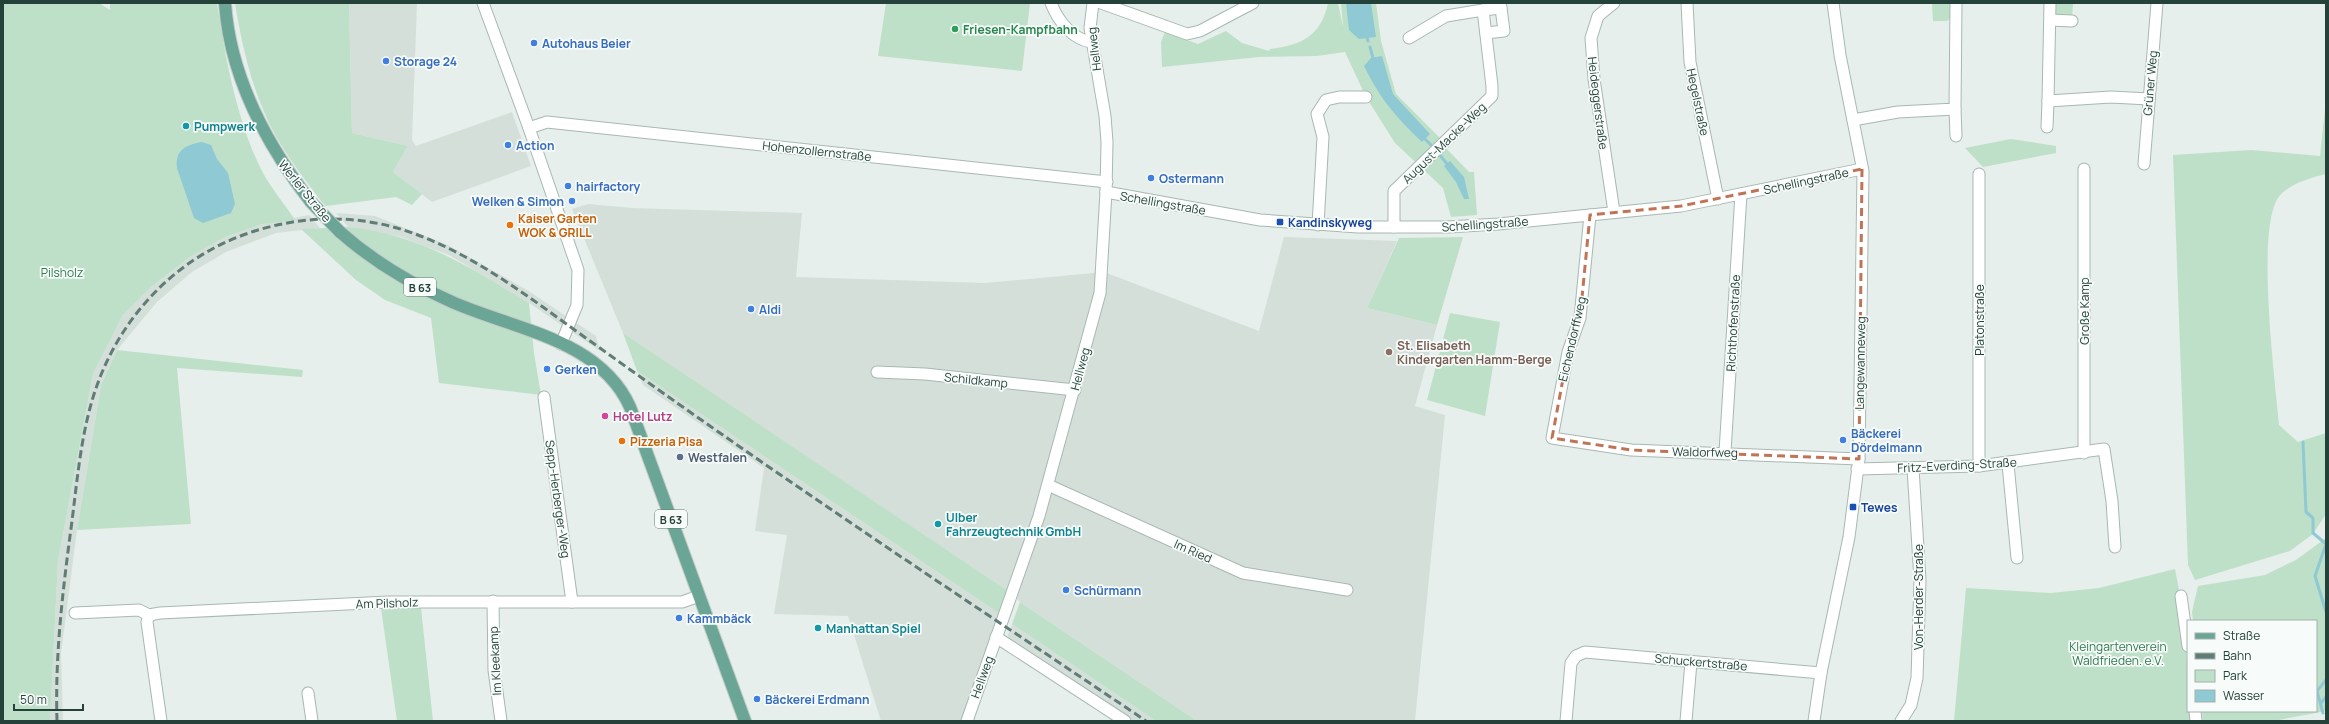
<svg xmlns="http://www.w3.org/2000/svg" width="2329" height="724" font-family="Manrope,sans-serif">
	<rect width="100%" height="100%" fill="#e6efeb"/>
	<!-- built -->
	<g fill="#d4dfda">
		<polygon points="349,3 417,3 412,140 416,146 512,112 531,166 432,202 393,172 408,146 352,133"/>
		<polygon points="588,204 632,208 802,213 796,277 985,283 1104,272 1259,331 1284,237 1397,241 1367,308 1437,325 1415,406 1445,415 1415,721 1197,721 1020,602 1010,592 623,333 572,209"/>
		<polygon points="336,213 375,216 448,245 527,290 596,336 600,351 529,303 449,255 401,237 348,227"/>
		<polygon points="309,215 320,228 276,233 226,252 192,272 157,302 117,350 109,367 101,385 77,530 61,654 63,721 50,721 58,561 93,374 123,315 151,287 190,257 225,237 263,224"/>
		<polygon points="637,371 1000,614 964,721 881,721 848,616 774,614 787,535 755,531 764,468 643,385"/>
		<polygon points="1012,624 1156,721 1133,721 1007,638"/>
	</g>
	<!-- green -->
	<g fill="#bfe0c8">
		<path d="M3,3H99L110,10V3H217C225,56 237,121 261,169C270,187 284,203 295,220L263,224L225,237L190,257L151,287L123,315L93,374L58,561L50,721H3Z"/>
		<path d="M235,3H349L352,133L408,146L393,172L422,194L412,205L396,197L326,206L321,201C300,173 277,144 264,112C249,77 241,40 235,3Z"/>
		<polygon points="886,3 1030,3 1022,71 878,56"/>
		<path d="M1328,3H1338L1343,27L1341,3H1376L1381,41L1396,94L1444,142L1442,144L1469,172H1474L1477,215L1451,217L1443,188L1395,143L1366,97L1345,52L1317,56L1259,57L1162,67L1161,42L1165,32L1198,44L1226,31L1242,43L1269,51L1270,49C1302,45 1321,36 1328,3Z"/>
		<polygon points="1932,3 1951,3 1951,18 1947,21 1933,21"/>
		<polygon points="2055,4 2073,4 2072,17 2055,15"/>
		<path d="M2326,100V174C2310,178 2288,184 2278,198C2256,232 2275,379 2279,425L2298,442L2326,433V514L2313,534L2290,551L2195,580L2188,565L2173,155L2251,150L2320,156Z"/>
		<polygon points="2011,139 2056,146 2056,153 1983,167 1965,148"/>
		<path d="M348,227C419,234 470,267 529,303L534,353L541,395L439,383L431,318L385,300L356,280L301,229Z"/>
		<polygon points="1463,237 1437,325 1367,308 1399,238"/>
		<polygon points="1450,313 1500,322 1485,416 1427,400"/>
		<polygon points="623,333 1010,592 1000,614 637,371"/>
		<polygon points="117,350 303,370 302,377 177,368 191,524 77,530 101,385"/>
		<polygon points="2326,538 2326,711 2273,721 2203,721 2202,711 2316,711 2316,621 2193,621 2192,612 2198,586 2265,575 2296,560"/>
		<path d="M2175,569C2185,616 2188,663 2188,711H2191V721H1954L1966,588L2051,593L2099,588Z"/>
		<polygon points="1020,602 1197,721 1156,721 1012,624"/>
		<polygon points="381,608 421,608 433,721 397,721"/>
	</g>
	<!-- water -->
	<g fill="#8ec9d4">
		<polygon points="1346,3 1371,3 1376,37 1359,39 1349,30"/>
		<path d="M1382,56L1393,94L1430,134L1422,142C1395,116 1381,100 1364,66L1371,58Z"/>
		<path d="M202,142L211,145L217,159L228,173L235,204L231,213L203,223L194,218L177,168C175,150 185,145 202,142Z"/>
		<polygon points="1450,161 1464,177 1469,199 1464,199 1456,182 1444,166"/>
	</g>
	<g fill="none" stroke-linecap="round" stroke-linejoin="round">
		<!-- stream -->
		<g stroke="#8ec9d4" stroke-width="3">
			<polyline points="1367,38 1368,41"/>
			<polyline points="1370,47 1373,58"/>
			<polyline points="1425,139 1433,147"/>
			<polyline points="1439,154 1447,164"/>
			<polyline points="2303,442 2306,512 2313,518 2313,533 2326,544 2315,576 2326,612"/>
			<polyline points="2321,703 2326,697"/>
			<polyline points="2323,713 2317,691 2326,680"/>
		</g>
		<!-- minor casing -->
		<g stroke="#a8b8b2" stroke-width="13">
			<g id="minor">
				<polyline points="483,3 529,128 578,270 577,305 561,344"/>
				<path d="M1051,3C1058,21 1072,39 1091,42"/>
				<polyline points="1101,3 1187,34 1200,31 1253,3"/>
				<polyline points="1687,3 1690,62 1718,199"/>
				<polyline points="2050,3 2048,101 2111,97 2149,99"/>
				<polyline points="2050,20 2072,21"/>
				<polyline points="1486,33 1504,31 1501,8"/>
				<polyline points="1409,38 1446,16 1483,10"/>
				<polyline points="1955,109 1956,136"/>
				<polyline points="1853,120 1898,112 1955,109 1956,3"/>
				<polyline points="2047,127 2048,101"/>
				<polyline points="529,128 547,122 1107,182"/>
				<polyline points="2144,164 2157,3"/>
				<polyline points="2084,169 2084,453"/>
				<polyline points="1106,192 1260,220 1358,227 1448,227 1498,224 1681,206 1862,169"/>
				<polyline points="1614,212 1594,79 1591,38 1598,16 1614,3"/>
				<polyline points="1590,215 1580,318 1568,352 1552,438 1631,450 1859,459"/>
				<polyline points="1318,225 1323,137 1317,114 1326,100 1339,97 1366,97"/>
				<polyline points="1394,227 1394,191 1492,96 1492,86 1483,10 1501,8 1500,3"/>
				<polyline points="877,372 925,374 1075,390"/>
				<polyline points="544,397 572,602"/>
				<polyline points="1725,452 1741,194"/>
				<polyline points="2008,464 2017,558"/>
				<polyline points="1979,466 1979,174"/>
				<polyline points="1857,469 1979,466 2104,449 2112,501 2115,547"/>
				<polyline points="1048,485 1243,573 1347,590"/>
				<polyline points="2181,596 2188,646"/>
				<polyline points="493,601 494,670 501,721"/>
				<polyline points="75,613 139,610 149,615 160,613 388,602 682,602 699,596"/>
				<polyline points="149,615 147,622 161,721"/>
				<polyline points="996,637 1125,721"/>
				<polyline points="308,693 312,721"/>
				<polyline points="2195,711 2196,721"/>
				<polyline points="967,721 1039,516 1100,293 1106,192 1107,142 1105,116 1090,28 1093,3"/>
				<polyline points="1566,721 1571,663 1576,656 1585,652 1821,673"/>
				<polyline points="1686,721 1691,662"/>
				<polyline points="1814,721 1821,673 1849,537 1859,459 1863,171 1840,55 1833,3"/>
				<polyline points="1901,721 1911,705 1917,678 1920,580 1913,468"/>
			</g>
		</g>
		<!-- major casing -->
		<g stroke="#c2cac8" stroke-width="14">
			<g id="major">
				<path d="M225,3C230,77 266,144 311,202"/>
				<path d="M340,232C373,261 409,283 450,301C511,329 599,338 630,407L745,721"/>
			</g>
		</g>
		<!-- minor -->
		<use href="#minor" stroke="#fff" stroke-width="11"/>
		<!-- major -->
		<use href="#major" stroke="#6aa596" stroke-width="12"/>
		<!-- rail -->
		<path stroke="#5f7d75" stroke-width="3" stroke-dasharray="8 4" stroke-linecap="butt" d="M57,721C55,658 62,597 70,536C76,493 79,449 90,408C110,331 164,266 238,237C289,217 344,213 397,228C462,247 518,289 572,328C618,361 664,394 710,426C854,527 1001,623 1146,721"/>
		<!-- major-bridge casing -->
		<g stroke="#c2cac8" stroke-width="14" stroke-linecap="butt">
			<polyline id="major-bridge" points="311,202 340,232"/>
		</g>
		<!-- major-bridge -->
		<use href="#major-bridge" stroke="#6aa596" stroke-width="12"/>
	</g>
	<!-- marked area -->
	<path fill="none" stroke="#c07456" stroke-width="3" stroke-dasharray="8 5" stroke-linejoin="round" d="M1862,169L1859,459L1631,450L1552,438L1568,352L1580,318L1590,215L1681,206Z"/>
	<!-- markers -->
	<circle fill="#2e9e5b" stroke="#f7fbf9" stroke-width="1.5" cx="955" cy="29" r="4"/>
	<g fill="#3f7fe0" stroke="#f7fbf9" stroke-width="1.5">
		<circle cx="534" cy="43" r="4"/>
		<circle cx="386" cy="61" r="4"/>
		<circle cx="508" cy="145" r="4"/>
		<circle cx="1151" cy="178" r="4"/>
		<circle cx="568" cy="186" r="4"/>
		<circle cx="572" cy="201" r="4"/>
		<circle cx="751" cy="309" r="4"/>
		<circle cx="547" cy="369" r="4"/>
		<circle cx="1843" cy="440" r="4"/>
		<circle cx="1066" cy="590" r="4"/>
		<circle cx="679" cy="618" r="4"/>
		<circle cx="757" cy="699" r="4"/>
	</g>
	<g fill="#0f9aa8" stroke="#f7fbf9" stroke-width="1.5">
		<circle cx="186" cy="126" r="4"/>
		<circle cx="938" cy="524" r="4"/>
		<circle cx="818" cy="628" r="4"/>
	</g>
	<g fill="#1a4fb4" stroke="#f7fbf9" stroke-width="1.5">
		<rect x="1276" y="218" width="8" height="8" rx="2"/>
		<rect x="1849" y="503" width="8" height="8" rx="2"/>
	</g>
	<g fill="#e8710a" stroke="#f7fbf9" stroke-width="1.5">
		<circle cx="510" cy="225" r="4"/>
		<circle cx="622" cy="441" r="4"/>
	</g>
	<circle fill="#8d6e63" stroke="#f7fbf9" stroke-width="1.5" cx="1389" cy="352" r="4"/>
	<circle fill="#d1479c" stroke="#f7fbf9" stroke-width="1.5" cx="605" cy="416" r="4"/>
	<circle fill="#5c6f8a" stroke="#f7fbf9" stroke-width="1.5" cx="680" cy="457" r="4"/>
	<g text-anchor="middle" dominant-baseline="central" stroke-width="3.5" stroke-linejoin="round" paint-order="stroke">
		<!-- shield labels -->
		<g fill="#f7fbf9" stroke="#637a73" stroke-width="1">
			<rect x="404" y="278" width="32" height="18" rx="3"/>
			<rect x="655" y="510" width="32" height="18" rx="3"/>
		</g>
		<g font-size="11" font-weight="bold" fill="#24423a">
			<text x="420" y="287">B 63</text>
			<text x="671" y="519">B 63</text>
		</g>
		<!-- leisure labels -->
		<g font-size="12" font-weight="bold" fill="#27864d" stroke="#f7fbf9" text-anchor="start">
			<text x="963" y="29">Friesen-Kampfbahn</text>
		</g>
		<!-- shop labels -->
		<g font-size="12" font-weight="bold" fill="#366cbe" stroke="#f7fbf9" text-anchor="start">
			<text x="542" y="43">Autohaus Beier</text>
			<text x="394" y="61">Storage 24</text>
			<text x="516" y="145">Action</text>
			<text x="1159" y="178">Ostermann</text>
			<text x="576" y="186">hairfactory</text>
			<text x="564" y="201" text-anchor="end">Welken &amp; Simon</text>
			<text x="759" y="309">Aldi</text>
			<text x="555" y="369">Gerken</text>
			<text x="1851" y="433">Bäckerei<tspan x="1851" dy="14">Dördelmann</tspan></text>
			<text x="1074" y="590">Schürmann</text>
			<text x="687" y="618">Kammbäck</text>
			<text x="765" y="699">Bäckerei Erdmann</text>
		</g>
		<!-- street labels -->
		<g font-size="12" fill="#24423a" stroke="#f7fbf9">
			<text transform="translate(1094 49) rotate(-97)">Hellweg</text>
			<text transform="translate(2150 83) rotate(-85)">Grüner Weg</text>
			<text transform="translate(1698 102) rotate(78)">Hegelstraße</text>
			<text transform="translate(1598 103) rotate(83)">Heideggerstraße</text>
			<text transform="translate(1444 143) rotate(-44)">August-Macke-Weg</text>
			<text transform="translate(817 151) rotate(6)">Hohenzollernstraße</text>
			<text transform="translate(1806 181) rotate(-12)">Schellingstraße</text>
			<text transform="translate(305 191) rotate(51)">Werler Straße</text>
			<text transform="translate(1163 203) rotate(10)">Schellingstraße</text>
			<text transform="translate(1485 224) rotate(-4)">Schellingstraße</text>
			<text transform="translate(2084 311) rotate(-90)">Große Kamp</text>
			<text transform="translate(1979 320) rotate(-90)">Platonstraße</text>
			<text transform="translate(1733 323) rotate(-87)">Richthofenstraße</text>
			<text transform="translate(1572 339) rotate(-77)">Eichendorffweg</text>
			<text transform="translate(1860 363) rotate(-89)">Langewanneweg</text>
			<text transform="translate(1080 369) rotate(-75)">Hellweg</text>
			<text transform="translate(976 380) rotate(6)">Schildkamp</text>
			<text transform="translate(1705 452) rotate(1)">Waldorfweg</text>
			<text transform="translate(1957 465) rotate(-3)">Fritz-Everding-Straße</text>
			<text transform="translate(558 499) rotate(82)">Sepp-Herberger-Weg</text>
			<text transform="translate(1193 551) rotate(24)">Im Ried</text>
			<text transform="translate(1918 597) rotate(-90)">Von-Herder-Straße</text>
			<text transform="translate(387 603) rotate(-2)">Am Pilsholz</text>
			<text transform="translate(495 661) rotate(-93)">Im Kleekamp</text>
			<text transform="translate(1701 662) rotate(5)">Schuckertstraße</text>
			<text transform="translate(982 677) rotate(-70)">Hellweg</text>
		</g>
		<!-- culture labels -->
		<g font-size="12" font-weight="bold" fill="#0d838f" stroke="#f7fbf9" text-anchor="start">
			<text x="194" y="126">Pumpwerk</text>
			<text x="946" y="517">Ulber<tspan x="946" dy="14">Fahrzeugtechnik GmbH</tspan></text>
			<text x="826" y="628">Manhattan Spiel</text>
		</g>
		<!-- food labels -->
		<g font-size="12" font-weight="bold" fill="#c56008" stroke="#f7fbf9" text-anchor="start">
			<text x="518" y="218">Kaiser Garten<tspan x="518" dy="14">WOK &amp; GRILL</tspan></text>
			<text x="630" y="441">Pizzeria Pisa</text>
		</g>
		<!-- transit labels -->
		<g font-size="12" font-weight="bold" fill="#164399" stroke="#f7fbf9" text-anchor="start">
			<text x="1288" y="222">Kandinskyweg</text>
			<text x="1861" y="507">Tewes</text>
		</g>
		<!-- park labels -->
		<g font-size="12" fill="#2d7a4b" stroke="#f7fbf9">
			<text x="62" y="272">Pilsholz</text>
			<text x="2118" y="646">Kleingartenverein<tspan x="2118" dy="14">Waldfrieden. e.V.</tspan></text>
		</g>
		<!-- education labels -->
		<g font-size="12" font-weight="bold" fill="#785e54" stroke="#f7fbf9" text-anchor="start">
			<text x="1397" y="345">St. Elisabeth<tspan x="1397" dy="14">Kindergarten Hamm-Berge</tspan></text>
		</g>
		<!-- hotel labels -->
		<g font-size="12" font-weight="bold" fill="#b23c85" stroke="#f7fbf9" text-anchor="start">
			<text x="613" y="416">Hotel Lutz</text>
		</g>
		<!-- service labels -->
		<g font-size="12" font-weight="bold" fill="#4e5e75" stroke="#f7fbf9" text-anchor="start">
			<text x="688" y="457">Westfalen</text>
		</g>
	</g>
	<!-- border -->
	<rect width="2329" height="724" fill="none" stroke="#24423a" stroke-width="8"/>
	<!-- legend -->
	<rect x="2187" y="620" width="130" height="92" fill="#f7fbf9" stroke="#a3b1ad"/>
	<rect x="2195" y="633" width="20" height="6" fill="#6aa596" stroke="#a3b1ad"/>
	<text x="2223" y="640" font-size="12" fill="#24423a">Straße</text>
	<rect x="2195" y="653" width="20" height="6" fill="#5f7d75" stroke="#a3b1ad"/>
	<text x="2223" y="660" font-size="12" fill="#24423a">Bahn</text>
	<rect x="2195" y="670" width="20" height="12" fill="#bfe0c8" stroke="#a3b1ad"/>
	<text x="2223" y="680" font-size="12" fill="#24423a">Park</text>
	<rect x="2195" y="690" width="20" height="12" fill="#8ec9d4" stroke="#a3b1ad"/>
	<text x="2223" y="700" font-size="12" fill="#24423a">Wasser</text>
	<!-- scale -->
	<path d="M14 704v6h69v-6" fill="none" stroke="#24423a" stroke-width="2"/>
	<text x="20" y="704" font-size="12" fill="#24423a" stroke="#f7fbf9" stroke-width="3" paint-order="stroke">50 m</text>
</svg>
